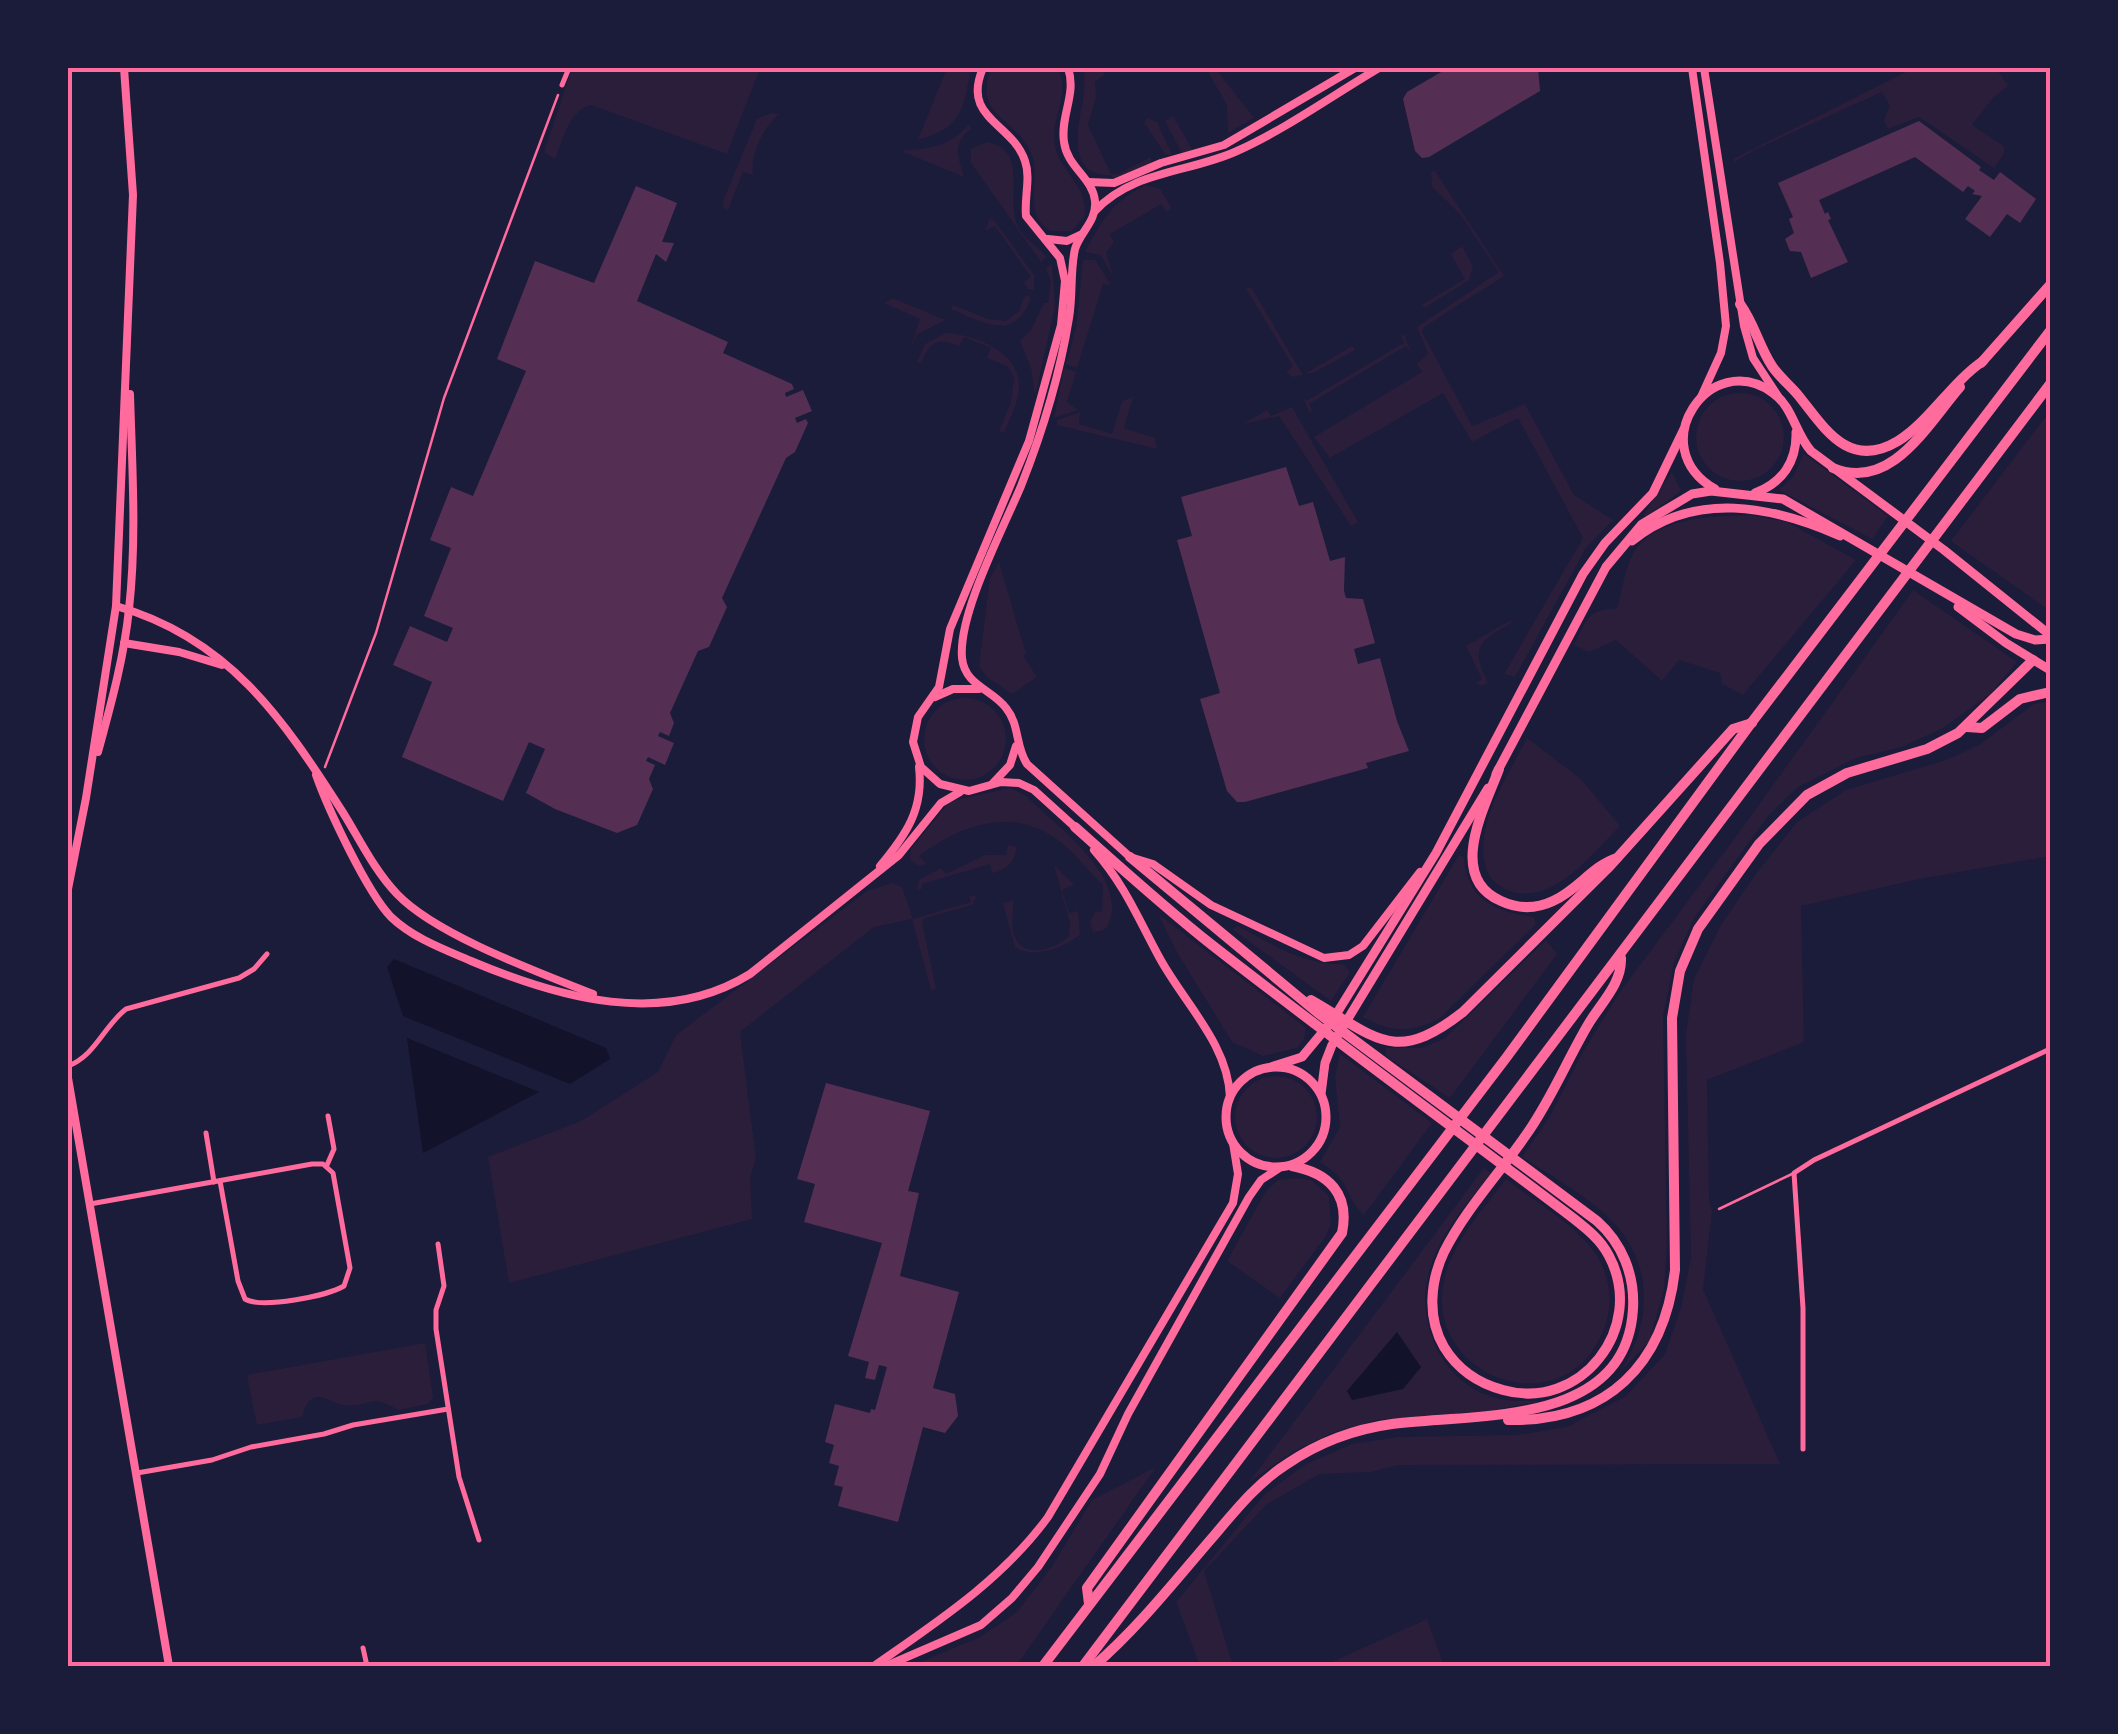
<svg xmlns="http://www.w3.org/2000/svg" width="2118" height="1734" font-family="Inter,sans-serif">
	<rect width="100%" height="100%" fill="#1b1b3a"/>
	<!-- green -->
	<g fill="#2a1e3b">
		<path d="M572,68H760L727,154L591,105C569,110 563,140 555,159L544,152Z"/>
		<path d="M947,68H971C963,110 963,127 918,140Z"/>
		<path d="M991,68H1058C1071,99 1050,116 1055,146C1061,174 1090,186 1084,218L1071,231H1051C1021,215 1042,179 1031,153C1015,116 973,117 991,68Z"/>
		<path d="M1084,68H1100L1105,74L1095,82L1096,97L1088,125L1111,174H1118L1151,157V163L1113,179L1111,175C1066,177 1078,126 1083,100C1085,90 1084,78 1084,68Z"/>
		<polygon points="1206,68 1215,68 1254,118 1228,133 1227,105"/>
		<polygon points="1914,68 1996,68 2008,86 1994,97 1972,125 2004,146 2004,154 1994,168 1919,117 1888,129 1884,120 1890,106 1882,92 1756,149 1735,162 1733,159"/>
		<path d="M771,113L779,114C763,128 750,154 753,175L743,172L728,210L724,208L723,201L757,119Z"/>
		<polygon points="1173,116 1193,151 1182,153 1165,121"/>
		<polygon points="1148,118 1157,122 1172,155 1165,154 1144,122"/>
		<path d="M969,124L971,129C951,143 959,158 964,177L901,151C928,148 949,148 969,124Z"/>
		<path d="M987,142C1028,149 1007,194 1016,222C1022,239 1037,245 1047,257L1041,262L971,163V149Z"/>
		<polygon points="1435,171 1504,276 1424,327 1422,332 1472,426 1525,404 1574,495 1613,520 1586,548 1515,677 1504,674 1583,538 1518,418 1472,442 1443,393 1330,458 1314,437 1422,372 1417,364 1428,353 1417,327 1499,272 1461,215 1432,187 1431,172"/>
		<path d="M1146,185L1160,189L1172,208L1166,212L1161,204L1110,234L1114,242L1106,253L1114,278L1101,255L1085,252C1102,220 1113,201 1146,185Z"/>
		<polygon points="989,219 994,220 1034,275 1034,290 1028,289 1024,282 1031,277 995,226 986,230"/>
		<polygon points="1462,246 1473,266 1469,280 1426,307 1420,306 1465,279 1451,254"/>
		<polygon points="1083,260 1095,260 1111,285 1103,284 1077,368 1066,364 1076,328"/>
		<polygon points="1052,264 1055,307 1035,396 1031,368 1020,341 1031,330 1044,303 1048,303 1051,282 1046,268"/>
		<polygon points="1251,287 1303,375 1352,346 1355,350 1315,372 1293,377 1286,372 1293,366 1246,289"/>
		<path d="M1025,295L1031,297C1016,343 984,323 951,309L953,305L988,319L1006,321L1019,311Z"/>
		<polygon points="893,298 945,320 916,335 907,359 920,319 884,303"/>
		<path d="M945,333C974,334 1020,352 1019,386C1019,402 1010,418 1004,433L999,431L1011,402L1014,377L1007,366L987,358L991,348L964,337L959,346C937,337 930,342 921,363L917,362L925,344Z"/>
		<polygon points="1401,335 1404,335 1412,354 1406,346 1309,404 1313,412 1309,411 1302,395 1306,401 1404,343"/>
		<polygon points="1064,368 1076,372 1067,402 1078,410 1054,418"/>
		<circle cx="1740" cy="437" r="44"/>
		<polygon points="1133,397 1124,428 1155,438 1157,449 1057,425 1057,420 1080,412 1079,424 1112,434 1122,401"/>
		<polygon points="1292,407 1358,522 1351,526 1279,416 1243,424 1267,410 1271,416"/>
		<polygon points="2050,411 2050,611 1951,541"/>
		<polygon points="1804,454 1888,516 1872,539 1779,490 1793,477"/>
		<polygon points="1672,472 1681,491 1645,517 1644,514"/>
		<path d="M1751,515L1787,522L1856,560L1743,695L1722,684L1720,673L1679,660L1662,681L1616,640L1589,652L1574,645C1588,619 1586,609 1617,609C1622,592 1624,570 1633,554C1652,517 1715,516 1751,515Z"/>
		<polygon points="999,562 1026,654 1023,656 1037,677 1012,694 987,677 979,666 990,578"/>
		<path d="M1913,590L2017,662L1990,694L1943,728L1902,747L1856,758L1798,787L1768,816L1694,918L1674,963L1663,1016L1667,1247L1664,1289L1649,1342L1620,1372C1654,1321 1654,1259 1606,1215C1582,1193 1550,1175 1522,1157L1549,1118L1583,1052L1620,992L1746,823Z"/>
		<path d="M1511,620V623C1479,641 1470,647 1488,683L1481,686L1476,683L1482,679L1466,646Z"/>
		<circle cx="965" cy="739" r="41"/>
		<polygon points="2050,702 2050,856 1919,879 1801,906 1804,1042 1707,1080 1709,1199 1712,1212 1703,1289 1780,1464 1398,1465 1371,1472 1319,1474 1266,1505 1204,1571 1233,1666 1200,1666 1176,1602 1265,1494 1306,1464 1352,1444 1398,1437 1517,1435 1567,1427 1626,1396 1665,1354 1681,1308 1691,1257 1686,1035 1694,979 1721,925 1755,875 1797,822 1846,790 1946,760 1979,745 2034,704"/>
		<path d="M1527,738L1581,779L1620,826C1591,855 1546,915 1500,886C1483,875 1482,855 1484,837C1488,804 1512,768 1527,738Z"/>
		<path d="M1011,788L1026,796C1055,825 1125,874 1110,920C1107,930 1103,931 1093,932L1090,922L1095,912L1102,911L1103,885C1088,871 1074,852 1058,840C1011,806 961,825 919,856L926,864L919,866L910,860L911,849L950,801Z"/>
		<path d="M1008,845L1017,847C1015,862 1007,870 992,873L990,864L922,884V889L917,890L919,880L941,868L946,874L985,855H1006Z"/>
		<path d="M1459,855L1464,857C1467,900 1495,912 1534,917L1536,924L1440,1018C1413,1033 1391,1033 1363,1017Z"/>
		<path d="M1054,865L1074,885L1062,890L1069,913L1078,911L1080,934C1067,948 1031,959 1015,947L1003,903L1014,900C1013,913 1009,928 1017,941C1028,959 1059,947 1069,936L1070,923Z"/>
		<polygon points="892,883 902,887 913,919 971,902 969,896 975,895 976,898 972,905 925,918 922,922 936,989 931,990 912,919 874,927 740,1032 756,1159 750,1177 752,1219 509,1283 488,1157 581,1121 658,1072 676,1035 867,891"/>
		<polygon points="1158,914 1306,1028 1304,1039 1297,1048 1263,1056 1232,1042 1178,954"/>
		<path d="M1238,926C1271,944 1304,965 1343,964L1350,972L1331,1001L1232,929Z"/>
		<polygon points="1546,940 1557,954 1450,1098 1386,1056 1386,1048 1422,1048 1445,1038"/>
		<path d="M1340,1054L1432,1123L1364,1215C1342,1195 1354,1182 1320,1162L1340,1127L1335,1077Z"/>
		<circle cx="1276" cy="1117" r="41"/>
		<path d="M1484,1168L1491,1173C1470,1200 1447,1226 1434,1257C1412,1308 1433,1374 1487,1395C1504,1402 1524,1401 1542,1401L1488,1411L1377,1420L1334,1432L1294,1451L1249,1482Z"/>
		<polygon points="1297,1178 1311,1180 1329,1196 1331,1225 1325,1237 1280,1298 1227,1261 1266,1191 1278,1180"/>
		<path d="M1506,1179C1536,1203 1579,1226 1599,1259C1610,1279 1613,1304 1605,1326C1567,1434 1412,1375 1447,1269C1459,1235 1485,1207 1506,1179Z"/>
		<path d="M425,1343L433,1397L428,1404L398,1410C368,1392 371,1408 344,1405C327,1403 312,1382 302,1417L257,1425L247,1375Z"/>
		<polygon points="1156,1467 1016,1666 911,1666 980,1637 1017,1612 1053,1565 1092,1500"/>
		<polygon points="1427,1619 1444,1666 1323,1666"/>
	</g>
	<!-- water -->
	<g fill="#12122b">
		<polygon points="394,959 606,1048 610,1059 570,1084 403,1016 387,967"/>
		<polygon points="407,1038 539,1092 423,1153"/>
		<polygon points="1397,1332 1421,1367 1403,1389 1352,1400 1347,1391"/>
	</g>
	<!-- building -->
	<g fill="#542f53">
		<polygon points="1448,68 1538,68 1540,91 1429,157 1422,158 1415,151 1403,99 1407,92"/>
		<polygon points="1919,121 1981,167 1979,170 1994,180 2000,172 2036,199 2020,223 2007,214 1990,237 1965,219 1982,196 1972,194 1975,191 1968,186 1963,192 1915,157 1819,200 1825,214 1828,212 1831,219 1828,220 1848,262 1811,278 1801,252 1790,251 1785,239 1794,233 1789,219 1793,217 1778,183"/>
		<polygon points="636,186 677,203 662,242 674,243 666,262 656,254 637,301 728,342 723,353 792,384 794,389 785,393 786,397 803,390 812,411 795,418 797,423 806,419 808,423 795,452 786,458 722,598 727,607 709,647 698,651 670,713 674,723 669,736 660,732 658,736 674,743 665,765 648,757 646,761 655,765 649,779 653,789 637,825 617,833 555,809 526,793 545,749 529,742 503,801 402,757 432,682 393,665 410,626 447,642 453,628 424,616 451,548 430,540 451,487 473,496 526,371 497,359 535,261 594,283"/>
		<polygon points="1286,467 1299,506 1313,502 1330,561 1345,557 1344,591 1346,598 1363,599 1375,643 1354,649 1358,664 1380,658 1397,721 1409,751 1366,763 1368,768 1245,802 1237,802 1227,791 1200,699 1220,693 1177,540 1192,536 1181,497"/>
		<polygon points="826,1083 930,1111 908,1191 919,1193 900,1276 959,1292 933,1388 955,1394 958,1416 945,1433 923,1427 898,1522 838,1506 843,1487 834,1485 839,1466 829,1463 834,1445 825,1442 835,1404 870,1413 871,1409 875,1410 887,1367 879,1365 875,1380 865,1378 869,1362 848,1356 882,1243 804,1222 815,1184 797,1179"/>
	</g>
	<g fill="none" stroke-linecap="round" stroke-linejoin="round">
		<!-- path -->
		<polyline stroke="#ff6b9d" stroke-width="2.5" points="325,767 376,633 444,398 558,95"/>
		<!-- service -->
		<polyline stroke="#ff6b9d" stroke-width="2.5" points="1719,1209 1792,1174"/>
		<!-- minor -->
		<g stroke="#ff6b9d" stroke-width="5">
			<polyline points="562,85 569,68"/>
			<path d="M68,1066C95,1056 104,1026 126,1009L239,978L254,969L267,954"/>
			<polyline points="206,1133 214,1182"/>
			<polyline points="327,1165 334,1149 328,1116"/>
			<path d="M90,1204L312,1164H323L333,1173L350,1268L344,1286C327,1296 262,1309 245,1299L238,1281L220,1181"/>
			<polyline points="438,1244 444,1286 436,1310 436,1329 459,1477 479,1540"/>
			<polyline points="1803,1449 1803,1308 1794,1173 1814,1160 2050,1049"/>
			<polyline points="137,1473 212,1460 251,1447 324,1434 353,1425 448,1409"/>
			<polyline points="363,1648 367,1666"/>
		</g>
		<!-- tertiary -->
		<g stroke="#ff6b9d" stroke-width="8">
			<path d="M983,68C961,119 1012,122 1025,161C1031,178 1024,198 1026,216L1060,258L1065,281L1061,325L1029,441L950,629L939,687L918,717L913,742L921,767L940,784L969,791L1001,782L1019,783L1034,790L1076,828"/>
			<path d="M1068,68C1077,94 1060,116 1064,142C1067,167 1093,178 1095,201C1097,221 1080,232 1075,249C1070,271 1073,295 1069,318C1060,374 1042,433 1021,486C1003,529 958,614 962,658C965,686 992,689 1006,708C1020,725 1015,746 1027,764L1130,857L1153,864L1211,905L1324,958L1349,955L1363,946L1420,872"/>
			<polyline points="1088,182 1114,183 1161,163 1224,145 1355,68"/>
			<path d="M1095,211C1133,170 1189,173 1237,151C1286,129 1333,95 1379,68"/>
			<polyline points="1048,239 1067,241 1082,234"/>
			<path d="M116,606C228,638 282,717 342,811C359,838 374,870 397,894C436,935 538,972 593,994"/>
			<polyline points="124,643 179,652 222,665"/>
			<polyline points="935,697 953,689 979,689"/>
			<path d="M98,752C111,704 124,658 129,609C137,538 132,465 130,394"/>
			<path d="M316,775C328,809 367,892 391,917C413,938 443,949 471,961C559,998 663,1028 750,974L899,855L941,803L960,792"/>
			<polyline points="993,783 1010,765 1016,746"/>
			<path d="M1094,850C1124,884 1137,916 1158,955C1182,1001 1228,1043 1230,1097"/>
			<path d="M880,866C906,835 924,809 919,767"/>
			<polyline points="68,889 86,798 116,606 133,195 124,68"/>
			<polyline points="68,1078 169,1666"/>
		</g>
		<!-- secondary -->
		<g stroke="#ff6b9d" stroke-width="8">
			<polyline points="1692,68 1720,263 1726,326 1721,353 1701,397"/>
			<polyline points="1704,68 1744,326 1753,358 1778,396"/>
			<path d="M874,1666C937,1622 1002,1580 1048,1517L1233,1203L1238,1174L1233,1143"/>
			<polyline points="886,1666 981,1625 1012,1598 1038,1567 1100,1474 1128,1414 1249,1197 1261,1180 1281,1167"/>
		</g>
		<!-- primary -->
		<g stroke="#ff6b9d" stroke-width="9">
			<path d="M1715,489C1642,447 1710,347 1773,393C1793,407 1795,433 1811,451L1944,550L2050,635"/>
			<path d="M1755,493C1782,483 1797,462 1796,432"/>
			<path d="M1632,541C1695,490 1772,506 1840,536"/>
			<polyline points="1958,607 2006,643 2050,670"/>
			<polyline points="1496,774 1606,567 1642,524 1692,494 1711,491 1783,499 2016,634 2035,640 2050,639"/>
			<circle cx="1276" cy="1117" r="50"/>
			<polyline points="1271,1067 1302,1057 1332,1021 1436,853 1583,574 1605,543 1653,493 1684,429"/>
			<polyline points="1321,1094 1325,1063 1332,1045 1488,788"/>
		</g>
		<!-- motorway -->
		<g stroke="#ff6b9d" stroke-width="10">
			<path d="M1740,304C1754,323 1759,346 1772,366C1779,377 1790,385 1798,395C1824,427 1848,471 1898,441C1929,422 1951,383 1983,361"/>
			<polyline points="1981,363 2050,285"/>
			<path d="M1833,468C1891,492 1927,425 1960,387"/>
			<polyline points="1967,727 1982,728 2020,699 2050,692"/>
			<path d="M1499,769C1485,807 1446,877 1501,901C1518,909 1536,909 1553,901C1578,890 1592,866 1617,858"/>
			<path d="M1075,827C1120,867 1165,908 1212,945C1331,1038 1453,1127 1573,1218C1587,1229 1601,1240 1609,1256C1647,1328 1580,1412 1503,1390C1477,1383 1458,1370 1444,1347C1427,1318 1430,1282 1444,1252C1465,1210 1499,1174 1526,1135C1551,1100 1567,1060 1589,1023C1602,1002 1622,983 1621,958"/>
			<path d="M1311,1000C1376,1037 1394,1066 1463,1012L1610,866L1733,729L1752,723"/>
			<path d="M1508,1420C1607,1422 1664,1365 1675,1270L1672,1018L1680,971L1698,929L1759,844L1807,795L1847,773L1927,749L1958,733L2033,660"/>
			<path d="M1089,1604L1087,1588L1342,1233C1350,1194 1329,1173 1292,1166"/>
			<polyline points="1043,1666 1506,1058 1752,722 2050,331"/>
			<polyline points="1083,1666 2050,384"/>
			<path d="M1094,1666C1138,1628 1174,1582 1212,1538C1235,1511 1257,1483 1287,1464C1318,1443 1355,1429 1392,1424C1475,1413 1626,1428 1633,1309C1635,1275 1622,1243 1597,1221L1318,1013L1130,857"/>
		</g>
	</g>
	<!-- border -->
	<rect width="2118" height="1734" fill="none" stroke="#1b1b3a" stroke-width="140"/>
	<rect x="70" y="70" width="1978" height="1594" fill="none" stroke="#ff6b9d" stroke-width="4"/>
</svg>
